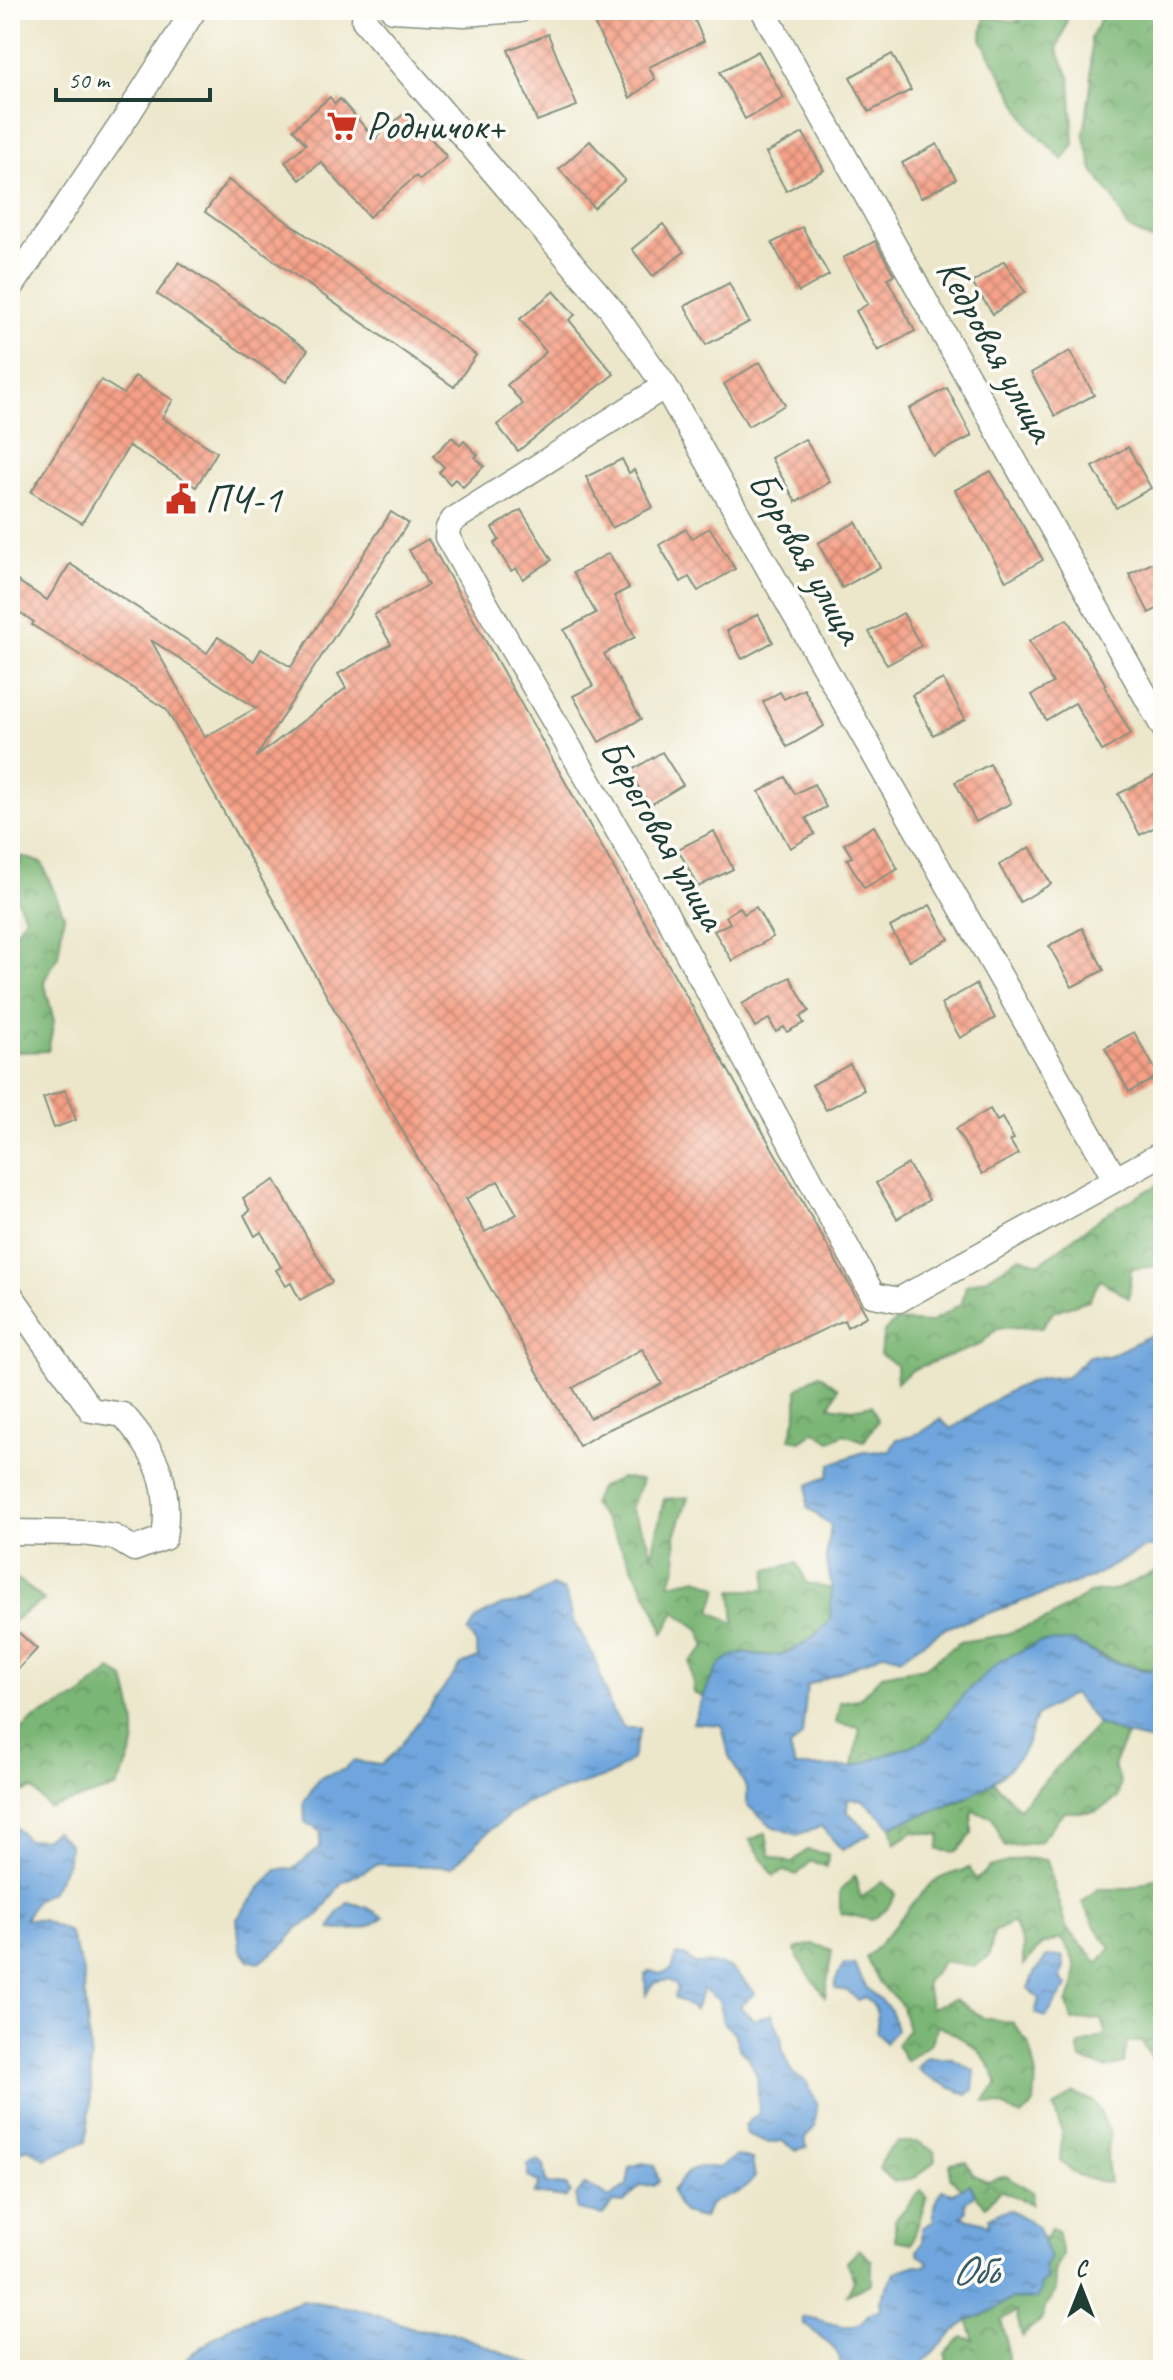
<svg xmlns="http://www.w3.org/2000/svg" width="1173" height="2380" font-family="Caveat,sans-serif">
	<defs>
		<pattern id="forest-crowns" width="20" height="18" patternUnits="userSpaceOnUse" patternTransform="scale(2)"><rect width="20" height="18" fill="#7ab675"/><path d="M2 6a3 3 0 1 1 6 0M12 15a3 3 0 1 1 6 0" fill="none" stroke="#639561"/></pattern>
		<pattern id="water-ripples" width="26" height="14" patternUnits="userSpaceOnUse" patternTransform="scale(2)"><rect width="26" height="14" fill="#6fa6dd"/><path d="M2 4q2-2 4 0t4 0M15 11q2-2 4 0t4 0" fill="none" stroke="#5b88b4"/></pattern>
		<pattern id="building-cross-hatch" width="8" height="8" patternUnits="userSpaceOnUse" patternTransform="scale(2)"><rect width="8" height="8" fill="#f6a087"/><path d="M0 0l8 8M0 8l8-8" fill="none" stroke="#c7846f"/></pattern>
	</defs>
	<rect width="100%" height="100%" fill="#fdfcf7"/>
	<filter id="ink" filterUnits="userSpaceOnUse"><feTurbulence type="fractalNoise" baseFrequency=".0125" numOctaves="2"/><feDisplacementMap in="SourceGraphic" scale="16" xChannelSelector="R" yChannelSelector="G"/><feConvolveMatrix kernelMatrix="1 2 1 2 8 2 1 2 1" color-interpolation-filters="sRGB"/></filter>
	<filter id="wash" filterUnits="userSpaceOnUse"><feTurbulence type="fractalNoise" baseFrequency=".006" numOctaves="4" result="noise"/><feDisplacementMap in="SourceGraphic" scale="32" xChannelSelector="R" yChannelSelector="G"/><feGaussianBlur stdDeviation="1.8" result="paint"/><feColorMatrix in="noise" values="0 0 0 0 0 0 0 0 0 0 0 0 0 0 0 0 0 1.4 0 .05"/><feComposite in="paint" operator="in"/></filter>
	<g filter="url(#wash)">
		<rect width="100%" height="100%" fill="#ece7cb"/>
		<!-- forest -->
		<g fill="url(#forest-crowns)" stroke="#4c7a54" stroke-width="2">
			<polygon points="1005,10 1064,10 1067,22 1057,50 1070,78 1074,144 1063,160 1031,128 981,39 985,16 1022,23"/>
			<polygon points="1093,10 1163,10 1163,18 1154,29 1163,30 1163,246 1128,228 1115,201 1093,170 1084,135 1091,84 1091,38 1101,18"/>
			<polygon points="21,856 42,863 64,915 58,956 44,981 54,1021 48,1051 16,1052 12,1037 10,942 25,917 14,892"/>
			<polygon points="1163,1182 1163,1265 1131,1269 1129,1298 1100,1280 1089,1300 1054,1311 1042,1327 997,1328 980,1345 914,1369 897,1382 896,1365 880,1354 884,1332 896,1321 930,1323 962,1303 966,1285 987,1278 1020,1257 1040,1263 1104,1215"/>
			<polygon points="819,1374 838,1388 830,1406 853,1409 872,1405 878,1421 864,1441 844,1434 830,1441 815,1431 801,1441 790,1439 797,1412 797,1389"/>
			<path d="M620,1478L642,1480L631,1509L647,1538L652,1555L664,1499L688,1497L675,1536L677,1566L669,1584L698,1578L718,1588L711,1612L735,1623L732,1590H765L767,1570L797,1563L807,1583L832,1589L830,1621L804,1646L775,1656L742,1652L724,1662L703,1697L694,1693L690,1662L706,1646L699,1629L675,1612L663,1634C659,1615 650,1601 641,1583C625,1555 614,1529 592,1504L599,1488Z"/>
			<path d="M1163,1568V1670C1129,1670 1102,1657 1073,1641L965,1693L928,1740L853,1767L860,1727L836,1723L840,1702L859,1699L882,1675L925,1667L960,1642L1003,1635L1048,1619L1089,1593L1118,1589Z"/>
			<polygon points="10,1573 44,1600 10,1623"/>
			<path d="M111,1670L125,1679C138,1732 142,1739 116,1788L49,1808L33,1789L10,1797V1741L35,1718L78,1698Z"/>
			<polygon points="1098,1724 1127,1735 1113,1766 1120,1781 1118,1798 1095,1812 1064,1812 1039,1842 1005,1847 992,1817 972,1811 972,1834 956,1852 938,1850 941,1835 913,1832 895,1844 891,1826 959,1802 994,1782 1019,1808"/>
			<polygon points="766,1833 770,1856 791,1863 807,1850 828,1854 827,1867 811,1861 797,1875 783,1871 774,1876 750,1840"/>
			<path d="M1022,1858L1047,1860L1066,1928L1098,1963L1111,1948L1097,1930L1082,1903L1098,1889H1128L1156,1878H1163V2065L1160,2070L1142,2042H1127L1124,2063L1105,2068L1081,2060L1078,2046L1106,2035L1101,2019L1072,2021L1067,2003C1081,1977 1078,1960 1060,1938L1041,1945L1023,1966V1946L1013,1922L994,1932L989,1956L974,1967L943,1961L926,1982L930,2008L955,1999L984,2018L1013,2023L1029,2044L1036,2076L1034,2104L1021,2117L1003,2106L984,2102L998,2083C984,2048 970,2043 938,2025L930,2044L906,2061L897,2045L908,2030L901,2004L880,1984L866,1958C891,1935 908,1904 934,1882C943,1875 958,1872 969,1868L977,1880L990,1867Z"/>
			<polygon points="855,1876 861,1898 882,1881 896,1894 886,1910 872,1920 840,1913 840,1891"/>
			<polygon points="813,1944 832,1950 825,1997 799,1960 796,1949"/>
			<polygon points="1074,2093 1095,2102 1110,2133 1107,2159 1110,2183 1078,2176 1060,2161 1062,2132 1054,2108"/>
			<polygon points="898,2142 918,2142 934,2151 935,2162 914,2178 894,2182 879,2168 885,2154"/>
			<polygon points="966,2161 973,2175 987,2181 1007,2176 1033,2192 1032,2204 1000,2190 986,2206 975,2195 970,2184 962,2190 950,2177 950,2164"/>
			<polygon points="921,2190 927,2196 912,2243 895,2240 895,2220"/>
			<polygon points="1051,2228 1057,2231 1062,2255 1054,2272 1056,2291 1046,2305 1042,2319 1022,2337 1016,2312 1001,2321 1006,2337 1009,2370 949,2370 945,2353 963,2337 974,2340 967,2320 982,2316 1010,2299 1037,2298 1044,2267 1050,2259 1041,2237 1047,2238"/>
			<polygon points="859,2249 872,2261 872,2283 847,2295 854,2280 846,2262"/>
		</g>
		<!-- water -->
		<g fill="url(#water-ripples)" stroke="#477288" stroke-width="2">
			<path d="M1163,1329V1543L1143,1549L1090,1578L943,1629L901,1658L885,1653L807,1686L802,1736L790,1748L795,1767H853L927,1740L965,1693L1000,1661L1040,1642L1073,1641L1102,1658L1141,1670H1163V1744L1127,1735L1098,1724L1073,1694L1036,1716C1032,1727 1029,1741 1023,1751C994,1796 937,1808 891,1826L863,1800L848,1799L847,1811L871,1834L842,1850L821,1826L797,1835L772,1826L747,1805V1789L729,1756L722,1725L693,1723C700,1706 711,1673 724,1661C742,1646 759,1659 778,1655C801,1650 814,1637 830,1621L832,1589L826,1558L831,1526L807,1507L808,1485L828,1476L831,1464L863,1452L890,1451L897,1439C914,1436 927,1431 940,1419L951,1429C983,1409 1025,1371 1065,1378L1090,1355L1109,1356Z"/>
			<polygon points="552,1586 565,1591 573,1620 594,1657 612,1711 624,1728 640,1728 632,1759 613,1774 525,1803 489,1831 452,1867 378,1864 342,1882 319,1915 298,1928 283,1946 260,1962 249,1960 240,1948 237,1919 259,1889 277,1870 293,1869 320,1847 321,1832 305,1822 304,1802 319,1778 345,1769 353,1761 381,1765 396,1751 461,1665 478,1658 476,1644 468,1632 477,1618 502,1605 524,1602"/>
			<polygon points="10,1827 15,1827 27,1840 45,1838 55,1831 69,1844 68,1860 52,1891 36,1900 25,1919 42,1920 69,1932 83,1970 91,2062 91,2102 86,2141 45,2159 28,2148 10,2157"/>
			<path d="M349,1902L368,1908L383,1917C368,1931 350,1931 330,1929L338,1912Z"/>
			<path d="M677,1955H685L694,1964C728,1961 733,1968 755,1993L740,2007L754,2020L772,2014L781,2036L783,2052L793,2074L806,2081L817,2104L815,2127L805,2137L807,2148L797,2151L782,2141L768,2143L747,2134L745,2125L759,2113L757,2076L748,2056L739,2048L734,2032L723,2023L719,2000L703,1989L695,2010L674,1997L678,1987L669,1980L653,1983L646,1995L645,1975L651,1971L660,1974L672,1969Z"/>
			<polygon points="1062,1956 1064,1966 1061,1978 1067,1986 1046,2017 1035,2013 1039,1999 1028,1988 1035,1971 1047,1957"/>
			<path d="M844,1964H854L866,1987L891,2010L896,2030L885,2043L876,2032C879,2015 878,2008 865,1997L857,2000L848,1991L835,1989L837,1977Z"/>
			<polygon points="927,2057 952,2059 975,2071 973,2090 967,2095 927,2077 917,2068"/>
			<path d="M736,2156L752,2160L755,2177C751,2182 745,2188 740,2191C723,2202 711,2194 704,2218C681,2214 679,2212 672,2191C689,2170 690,2164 718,2168Z"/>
			<polygon points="538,2160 544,2165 547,2184 566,2186 571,2193 565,2198 534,2194 540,2183 528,2177 528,2164"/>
			<polygon points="642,2163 654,2165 659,2181 653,2185 640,2186 624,2203 613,2202 603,2215 577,2210 576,2196 584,2185 600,2191 609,2198 627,2185 630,2167"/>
			<path d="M970,2184L975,2195L965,2202L966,2212L961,2217L982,2222L988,2226L989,2218L999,2212L1011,2210L1037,2226L1050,2259L1044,2267L1047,2279L1039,2285L1040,2291L1037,2298L1011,2299L982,2316L967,2320L915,2370H840C843,2348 817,2335 803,2323L802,2317C824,2316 853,2341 869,2313L881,2309L880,2300L895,2272L916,2265L926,2266L929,2262L918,2255L917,2250L922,2243V2228L934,2221C933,2208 934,2201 942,2190L952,2193Z"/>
			<polygon points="302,2300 364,2310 415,2329 451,2332 547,2370 160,2370 180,2363 232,2325"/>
		</g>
		<g id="blocks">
			<!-- building -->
			<g fill="url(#building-cross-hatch)" fill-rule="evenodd">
				<polygon points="629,10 690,10 704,41 649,67 655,79 630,98 592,19"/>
				<polygon points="548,34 577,106 537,121 508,50"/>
				<polygon points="758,51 784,98 745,119 720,72"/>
				<polygon points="892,54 911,90 869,112 850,77"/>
				<polygon points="330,97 335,104 340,99 375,139 407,111 447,157 420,180 416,176 369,217 321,162 300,180 285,162 306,144 293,129"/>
				<polygon points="803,133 824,170 786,191 766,153"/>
				<polygon points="590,141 625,180 594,208 559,169"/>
				<polygon points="937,144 956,179 921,198 902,163"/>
				<polygon points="228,180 476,355 454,387 205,212"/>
				<polygon points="663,224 684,252 653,276 632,249"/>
				<polygon points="802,227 829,275 799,292 772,243"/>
				<polygon points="875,241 894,275 887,278 915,331 878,351 856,311 868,304 843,258"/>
				<polygon points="1004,261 1025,292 993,314 972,283"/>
				<polygon points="179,262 308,350 286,382 157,294"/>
				<polygon points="729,283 749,322 706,345 685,306"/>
				<polygon points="554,291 575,315 569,320 614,374 518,451 497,425 523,404 507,385 546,352 520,319"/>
				<polygon points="1070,351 1094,395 1055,416 1031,373"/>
				<polygon points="760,362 785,405 748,426 724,384"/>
				<polygon points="135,376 173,400 162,418 217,452 196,487 129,446 82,523 31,492 101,380 124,394"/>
				<polygon points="947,388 972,436 933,456 909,409"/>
				<polygon points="452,437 460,445 464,441 478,455 475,457 484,466 463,487 455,479 450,484 439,472 444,467 433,456"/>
				<polygon points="805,439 830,482 796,502 771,458"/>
				<polygon points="1128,447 1151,488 1116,508 1093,467"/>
				<polygon points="622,459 629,473 634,470 653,507 612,528 586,477"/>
				<polygon points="991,471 1043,560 1006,581 955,490"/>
				<polygon points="521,510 552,560 523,579 516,568 511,571 494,544 499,540 492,528"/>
				<path d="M391,512L408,523L256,757L346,688L338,674L391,644L374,615L428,585L409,550L428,539L867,1316L847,1327L844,1320L601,1433L579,1446L166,709L32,625L34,622L10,606V576L47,600L70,564L207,653L218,637L254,661L261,649L291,667ZM151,640L256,708L205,737ZM498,1181L517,1214L485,1232L466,1199ZM642,1349L662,1384L590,1418L573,1388Z"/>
				<polygon points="856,522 880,567 842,588 818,543"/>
				<polygon points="710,528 735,569 698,591 689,577 681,582 659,545 686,529 692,538"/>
				<polygon points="609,553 629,588 614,596 635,637 604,654 641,719 599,742 573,696 593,686 564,630 596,613 573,573"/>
				<polygon points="1163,558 1163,606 1149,613 1129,574"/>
				<polygon points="903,613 921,646 887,665 869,632"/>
				<polygon points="758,614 773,642 742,659 727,631"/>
				<polygon points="1067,619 1106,685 1104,686 1131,734 1102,751 1075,703 1046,720 1032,695 1053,683 1029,641"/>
				<polygon points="943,679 965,719 933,735 912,695"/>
				<polygon points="804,689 824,726 787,747 763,702 780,692 784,699"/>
				<polygon points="662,752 683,785 650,805 629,772"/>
				<polygon points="990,764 1011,803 976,822 955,782"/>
				<polygon points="1156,775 1163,788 1163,823 1140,835 1118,794"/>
				<polygon points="785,777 795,794 814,784 826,807 806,818 815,834 790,848 759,792"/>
				<polygon points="874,826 898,869 864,888 847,859 852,857 844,844"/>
				<polygon points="714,831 733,869 698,887 678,849"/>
				<polygon points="1030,847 1051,884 1020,902 999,865"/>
				<polygon points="930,905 949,939 909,961 890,927"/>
				<polygon points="740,907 744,914 756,907 773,937 732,961 714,931 730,923 726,916"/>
				<polygon points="1082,928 1104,970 1072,987 1049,946"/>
				<polygon points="790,977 809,1011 800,1017 804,1023 787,1032 784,1027 776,1032 769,1019 755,1027 742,1004"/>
				<polygon points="976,984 995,1018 960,1038 941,1004"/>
				<polygon points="1134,1032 1159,1076 1129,1092 1105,1048"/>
				<polygon points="850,1064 864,1090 826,1110 812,1085"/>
				<polygon points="65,1090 76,1120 54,1128 43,1098"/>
				<polygon points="990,1109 997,1121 1002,1118 1014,1139 1010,1141 1018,1154 982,1174 956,1129"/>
				<polygon points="908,1164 929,1200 897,1219 876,1183"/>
				<polygon points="275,1180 332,1282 300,1300 291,1283 286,1286 276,1270 281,1267 261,1232 255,1236 244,1215 250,1211 243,1198"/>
				<polygon points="18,1632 37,1649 10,1678 10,1640"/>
			</g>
		</g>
	</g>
	<g filter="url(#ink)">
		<use href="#blocks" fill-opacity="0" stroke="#869280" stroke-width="2"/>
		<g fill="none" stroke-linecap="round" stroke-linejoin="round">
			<!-- minor casing -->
			<g stroke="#869280" stroke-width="27">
				<g id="minor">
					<polyline points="365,10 364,20 611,309 665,386 1115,1179"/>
					<polyline points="393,10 464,14 520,10"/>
					<polyline points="763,10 1163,727"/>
					<polyline points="10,289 127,116 194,10"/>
					<polyline points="665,386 453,520 448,528 447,537 664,910 873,1295 899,1300 1163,1153"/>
					<path d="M10,1294L91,1410L123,1415C157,1453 172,1486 164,1538L134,1549L114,1537L83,1533L10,1532"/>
				</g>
			</g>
			<!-- minor -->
			<use href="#minor" stroke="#fff" stroke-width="24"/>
		</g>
	</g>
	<!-- icons -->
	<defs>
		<g id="supermarket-bare" transform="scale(2.4)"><path d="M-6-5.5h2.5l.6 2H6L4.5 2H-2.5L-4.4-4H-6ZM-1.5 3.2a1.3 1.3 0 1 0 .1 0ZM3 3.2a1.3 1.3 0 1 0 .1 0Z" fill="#c8321e" stroke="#fdfcf7" stroke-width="2.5" paint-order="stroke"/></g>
		<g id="civic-bare" transform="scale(2.4)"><path d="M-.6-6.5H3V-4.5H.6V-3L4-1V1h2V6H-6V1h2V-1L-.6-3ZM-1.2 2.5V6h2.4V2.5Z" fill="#c8321e" stroke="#fdfcf7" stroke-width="2.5" paint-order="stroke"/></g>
	</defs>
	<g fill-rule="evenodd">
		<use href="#supermarket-bare" x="342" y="126"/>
		<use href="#civic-bare" x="181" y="499"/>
	</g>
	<g text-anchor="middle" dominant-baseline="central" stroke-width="7" stroke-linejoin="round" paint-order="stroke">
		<!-- poi labels -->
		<g font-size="40" fill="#1f3d34" stroke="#fdfcf7" text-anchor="start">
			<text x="366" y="126">Родничок+</text>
			<text x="205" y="499">ПЧ-1</text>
		</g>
		<!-- street labels -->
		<g font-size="40" fill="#1f3d34" stroke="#fdfcf7">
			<text transform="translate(996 350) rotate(61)">Кедровая улица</text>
			<text transform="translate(806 557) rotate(60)">Боровая улица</text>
			<text transform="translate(663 834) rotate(60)">Береговая улица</text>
		</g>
		<!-- water labels -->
		<g font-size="42" font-style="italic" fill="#375c67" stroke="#fdfcf7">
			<text x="974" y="2270">Обь</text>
		</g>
	</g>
	<!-- margin -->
	<rect width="1173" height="2380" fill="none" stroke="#fdfcf7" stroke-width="40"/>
	<!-- north arrow -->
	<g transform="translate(1081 2288)" stroke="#fdfcf7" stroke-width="6" paint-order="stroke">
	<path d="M0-6L14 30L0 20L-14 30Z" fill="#1f3d34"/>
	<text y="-12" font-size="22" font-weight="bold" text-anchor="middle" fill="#1f3d34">С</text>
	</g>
	<!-- scale -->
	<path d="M56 88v12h154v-12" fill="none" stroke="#1f3d34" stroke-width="4"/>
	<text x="68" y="88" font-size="24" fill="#1f3d34" stroke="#fdfcf7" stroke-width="6" paint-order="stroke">50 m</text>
</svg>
